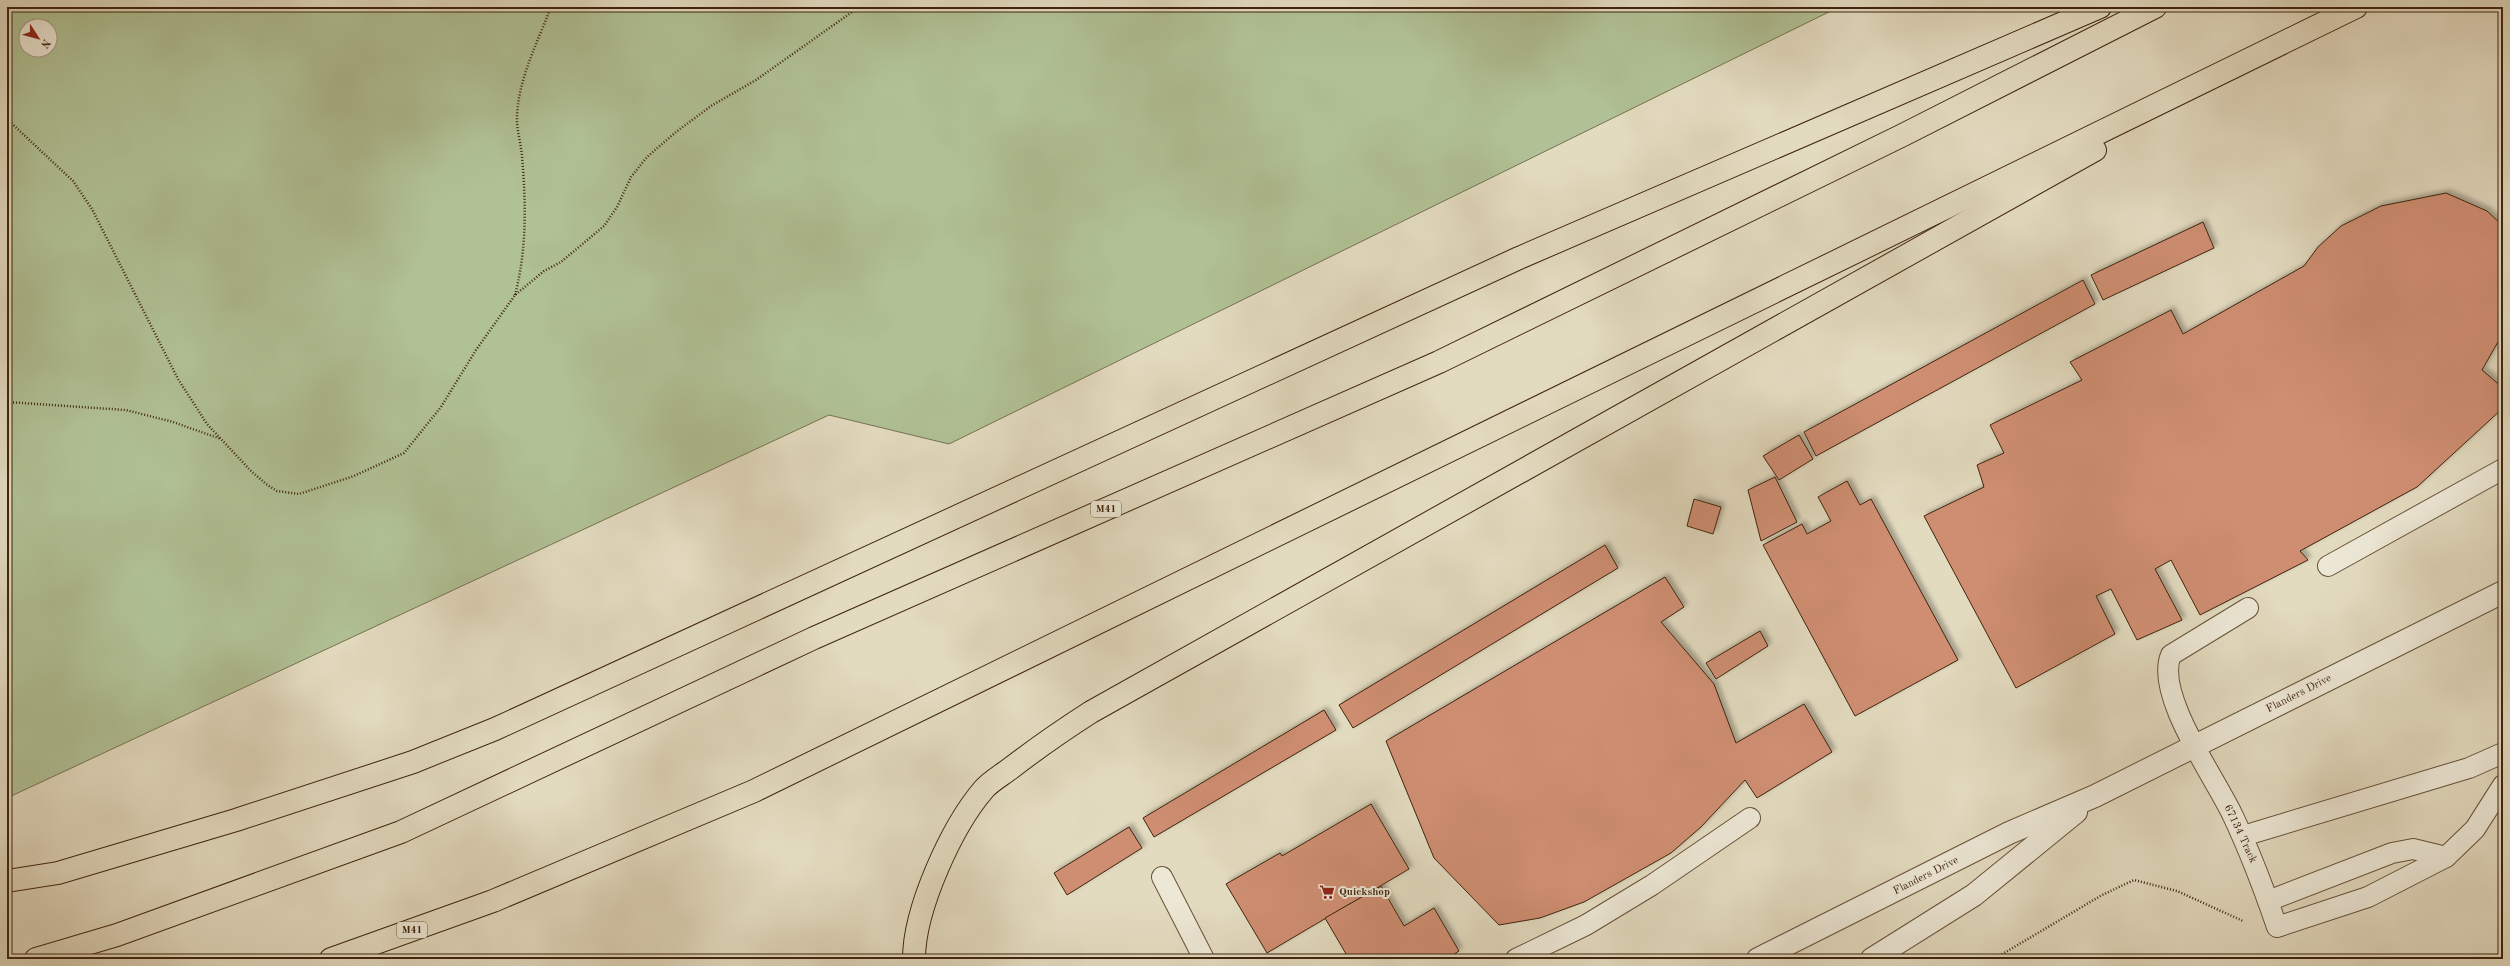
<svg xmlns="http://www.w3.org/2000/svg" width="2510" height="966" font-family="'Old Standard TT',serif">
	<defs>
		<filter id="shadow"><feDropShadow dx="3.5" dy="-3.5" stdDeviation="2" flood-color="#0004"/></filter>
	</defs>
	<rect width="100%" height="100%" fill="#e3dbc0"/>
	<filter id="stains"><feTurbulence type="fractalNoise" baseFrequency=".005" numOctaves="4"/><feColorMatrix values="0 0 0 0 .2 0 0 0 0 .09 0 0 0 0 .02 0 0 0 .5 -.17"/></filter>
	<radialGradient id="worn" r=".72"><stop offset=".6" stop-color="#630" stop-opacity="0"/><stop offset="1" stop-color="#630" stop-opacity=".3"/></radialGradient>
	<!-- green -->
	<path fill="#b0c195" stroke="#787252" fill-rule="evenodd" d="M7,7H1839L949,444L829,415L7,798ZM26,26H50V50H26Z"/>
	<!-- building -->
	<g fill="#cf8e72" stroke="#3f240e" filter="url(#shadow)">
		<polygon points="2446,193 2487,211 2503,226 2503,333 2482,370 2503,388 2503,408 2417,487 2300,551 2308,560 2200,615 2171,560 2155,569 2182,620 2137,640 2111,589 2096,596 2115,634 2016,688 1924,516 1984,487 1977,465 2004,453 1990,425 2082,380 2070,362 2171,310 2183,334 2304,266 2318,247 2341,226 2381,206"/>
		<polygon points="2203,222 2214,248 2103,300 2091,275"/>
		<polygon points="2083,280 2095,304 1816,456 1804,432"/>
		<polygon points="1799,435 1813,459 1779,480 1763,456"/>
		<polygon points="1775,477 1797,522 1761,541 1748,490"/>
		<polygon points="1847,481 1860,505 1871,499 1958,660 1855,716 1763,545 1802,524 1807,534 1831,521 1818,497"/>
		<polygon points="1694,499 1721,507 1713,534 1687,526"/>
		<polygon points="1605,545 1618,568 1353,728 1339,705"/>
		<polygon points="1665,577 1684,607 1661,622 1714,684 1736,743 1804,704 1832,752 1757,798 1745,780 1701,827 1671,853 1584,902 1540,918 1499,925 1434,858 1386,741"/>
		<polygon points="1760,631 1768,646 1716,679 1706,663"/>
		<polygon points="1324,710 1336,730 1154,837 1143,818"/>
		<polygon points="1371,804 1409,869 1267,953 1226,884 1280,853 1282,856"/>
		<polygon points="1129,827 1142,848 1067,895 1054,873"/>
		<polygon points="1381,886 1404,926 1434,908 1459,951 1446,959 1349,959 1325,918"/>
	</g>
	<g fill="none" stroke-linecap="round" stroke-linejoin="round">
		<!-- service casing -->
		<g stroke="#68523a" stroke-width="22">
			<g id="service">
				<polyline points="2328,566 2503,469"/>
				<path d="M2248,608L2171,655C2154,694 2216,779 2233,816C2250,852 2264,889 2277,927L2368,897L2446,857L2475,829L2503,785"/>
				<polyline points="2243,836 2469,768 2503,753"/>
				<polyline points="1162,877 1204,959"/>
				<polyline points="2268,901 2392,853 2413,849 2446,857"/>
				<polyline points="1516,959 1586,925 1652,885 1750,818"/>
			</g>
		</g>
		<!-- tertiary casing -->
		<g stroke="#68523a" stroke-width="24">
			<g id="tertiary">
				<polyline points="1758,959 2009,833 2095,796 2503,592"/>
				<polyline points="1872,959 1974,895 2076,812"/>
			</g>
		</g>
		<!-- motorway casing -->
		<g stroke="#3f240e" stroke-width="24">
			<g id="motorway">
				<polyline points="7,881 58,873 236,820 413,762 495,729 1519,258 2100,7"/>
				<polyline points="36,959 117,935 401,832 814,638 1439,362 1903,135 2155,7"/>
				<polyline points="331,959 493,901 754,791 2356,7"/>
				<path d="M914,959C914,909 952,826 984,789C991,781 1002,775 1011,768C1037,748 1063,730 1091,712L2095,150"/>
			</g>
		</g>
		<!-- path -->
		<g stroke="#3f240e" stroke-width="2.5" stroke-dasharray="1 2" stroke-linecap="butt">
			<polyline points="7,119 73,181 92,209 178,379 207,424 250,470 266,484 277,491 299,494 354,476 404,453 441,407 476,350 515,295 544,271 561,262 604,226 617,207 631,177 647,157 676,132 711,106 756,80 859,7"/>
			<path d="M515,295C527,249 526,203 522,156C521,145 518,134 517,123C516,83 537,44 551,7"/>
			<polyline points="7,402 126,410 173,422 221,439"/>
			<polyline points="1994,959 2102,895 2134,880 2177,891 2243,921"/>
		</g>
		<!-- service -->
		<use href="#service" stroke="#ede8d6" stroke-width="20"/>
		<!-- tertiary -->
		<use href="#tertiary" stroke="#ede8d6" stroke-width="22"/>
		<!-- motorway -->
		<use href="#motorway" stroke="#e3dbc0" stroke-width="22"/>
	</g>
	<!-- icons -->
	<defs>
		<g id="supermarket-bare" transform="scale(1.2)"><path d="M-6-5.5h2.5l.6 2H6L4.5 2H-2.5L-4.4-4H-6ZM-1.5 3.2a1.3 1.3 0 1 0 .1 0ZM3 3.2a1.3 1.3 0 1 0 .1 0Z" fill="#8f2418" stroke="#ede8d6" stroke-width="2.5" paint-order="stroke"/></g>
	</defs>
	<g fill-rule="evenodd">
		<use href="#supermarket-bare" x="1327" y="892"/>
	</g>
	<g text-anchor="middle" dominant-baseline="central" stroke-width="4" stroke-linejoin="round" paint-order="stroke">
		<!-- shield labels -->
		<g fill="#ede8d6" stroke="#735f4a" stroke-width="1">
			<rect x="1091" y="501" width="30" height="16" rx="3"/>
			<rect x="397" y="922" width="30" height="16" rx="3"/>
		</g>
		<g font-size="10" font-weight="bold" fill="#3f240e">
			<text x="1106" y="509">M41</text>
			<text x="412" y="930">M41</text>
		</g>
		<!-- street labels -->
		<g font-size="11" fill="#3f240e" stroke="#ede8d6">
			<text transform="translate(2299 694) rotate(-27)">Flanders Drive</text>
			<text transform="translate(2240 834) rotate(65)">67134 Track</text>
			<text transform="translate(1926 876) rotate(-27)">Flanders Drive</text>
		</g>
		<!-- poi labels -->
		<g font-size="11" font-weight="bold" fill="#3f240e" stroke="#ede8d6" text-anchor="start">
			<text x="1339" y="892">Quickshop</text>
		</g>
	</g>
	<!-- margin -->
	<rect width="2510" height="966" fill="none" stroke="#e3dbc0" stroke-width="24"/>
	<rect x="8" y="8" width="2494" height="950" fill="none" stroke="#3f240e" stroke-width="2"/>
	<rect x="12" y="12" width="2486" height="942" fill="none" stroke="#3f240e"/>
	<!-- north arrow -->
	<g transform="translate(38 38) rotate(126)"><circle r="19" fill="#ede8d6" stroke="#a79a86"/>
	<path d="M0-3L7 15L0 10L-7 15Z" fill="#8f2418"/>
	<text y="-6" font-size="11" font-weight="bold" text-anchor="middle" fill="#3f240e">N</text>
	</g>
	<rect width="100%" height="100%" filter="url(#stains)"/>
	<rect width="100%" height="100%" fill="url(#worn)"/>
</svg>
